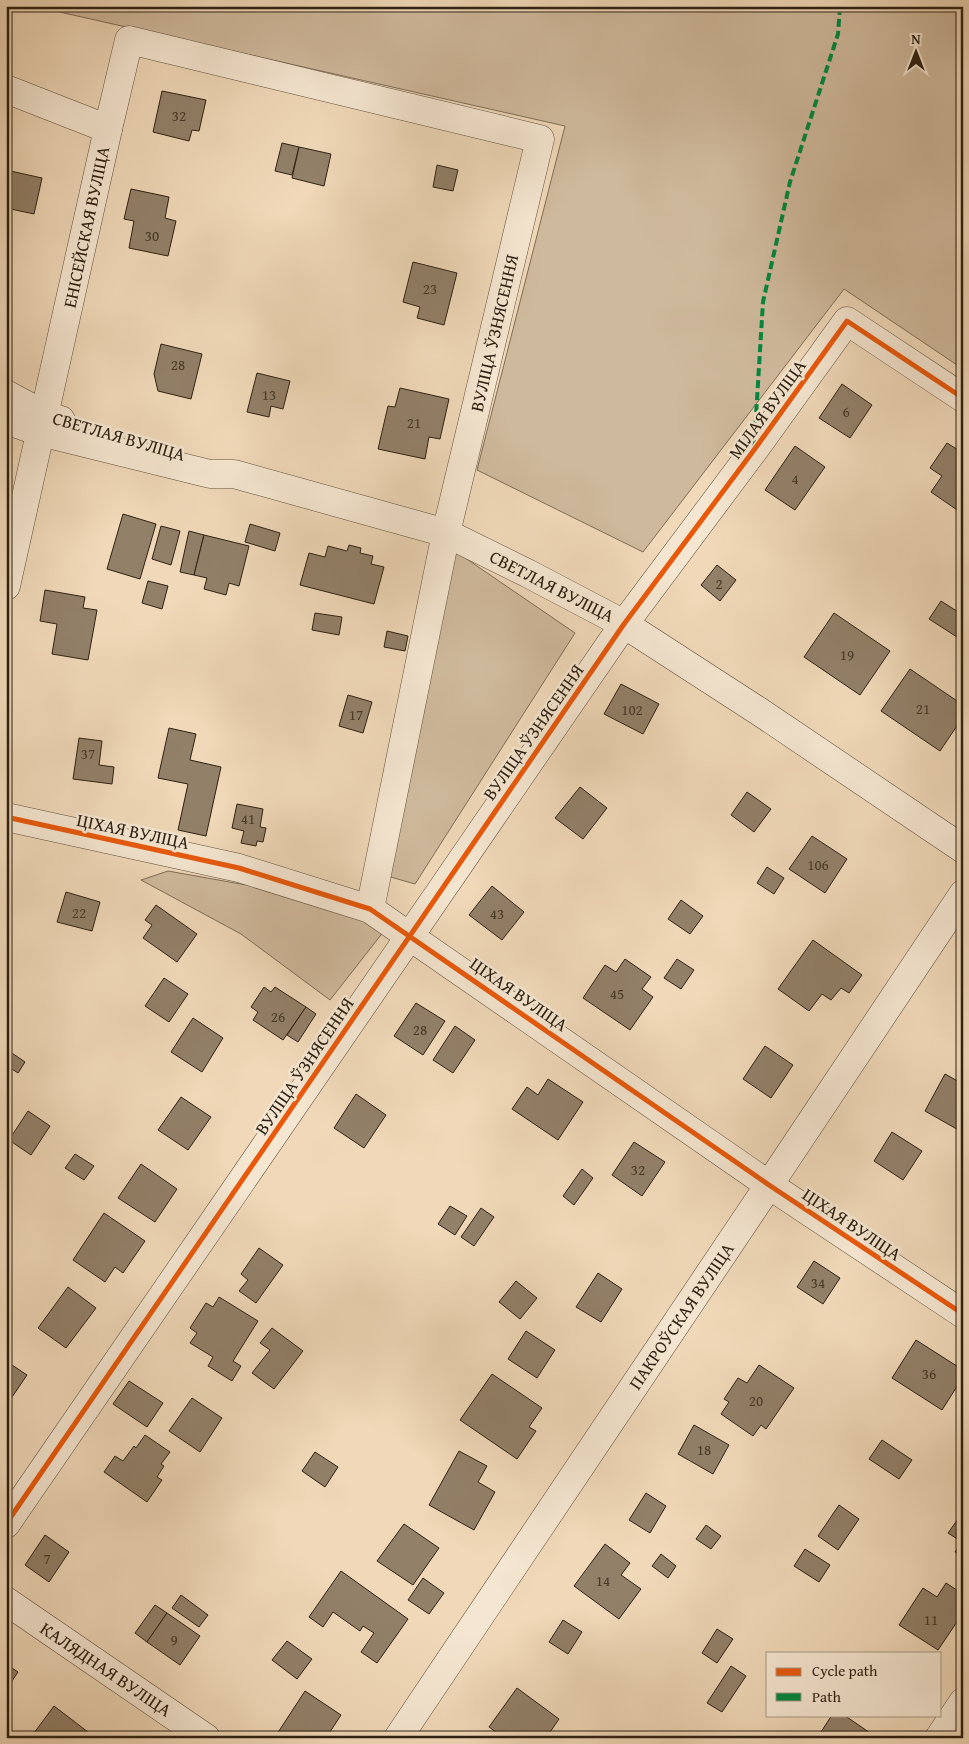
<svg xmlns="http://www.w3.org/2000/svg" width="969" height="1744" font-family="'Gentium Book Plus',serif">
	<rect width="100%" height="100%" fill="#f0d8b8"/>
	<filter id="stains"><feTurbulence type="fractalNoise" baseFrequency=".004" numOctaves="4"/><feColorMatrix values="0 0 0 0 .2 0 0 0 0 .09 0 0 0 0 .02 0 0 0 .5 -.17"/></filter>
	<radialGradient id="worn" r=".72"><stop offset=".6" stop-color="#630" stop-opacity="0"/><stop offset="1" stop-color="#630" stop-opacity=".3"/></radialGradient>
	<!-- green -->
	<g fill="#cfb99c" stroke="#7e6d58">
		<polygon points="33,6 963,6 963,369 844,289 643,552 477,470 565,126"/>
		<polygon points="455,551 575,633 415,884 387,876"/>
		<polygon points="168,871 252,886 355,912 384,931 330,1000 241,934 141,880"/>
	</g>
	<!-- building -->
	<g fill="#928069" stroke="#2d2113">
		<polygon points="162,91 206,100 199,131 192,130 189,141 153,132"/>
		<polygon points="282,143 299,147 292,175 275,171"/>
		<polygon points="299,147 331,154 324,186 292,178"/>
		<polygon points="437,165 458,170 453,191 433,187"/>
		<polygon points="6,170 42,178 34,214 6,208"/>
		<polygon points="131,189 169,197 165,218 176,221 168,256 129,248 134,221 124,219"/>
		<polygon points="413,262 457,273 444,325 417,318 420,307 403,302"/>
		<polygon points="161,344 202,354 191,399 158,391 154,374"/>
		<polygon points="257,373 290,381 283,409 271,406 269,417 247,412"/>
		<polygon points="842,384 872,405 850,438 819,418"/>
		<polygon points="400,388 449,399 440,439 429,437 425,459 378,449 388,406 395,407"/>
		<polygon points="947,443 963,453 963,514 931,492 942,476 930,468"/>
		<polygon points="795,446 825,467 795,510 765,490"/>
		<polygon points="123,514 156,524 140,579 107,569"/>
		<polygon points="250,524 280,533 275,551 245,542"/>
		<polygon points="161,526 180,531 171,565 152,559"/>
		<polygon points="189,531 204,535 194,575 180,572"/>
		<polygon points="204,535 249,546 239,586 229,583 226,595 204,589 207,578 194,575"/>
		<polygon points="349,545 361,548 360,553 373,556 371,564 384,567 374,604 300,585 309,553 325,557 328,546 347,551"/>
		<polygon points="717,565 736,580 720,601 701,585"/>
		<polygon points="148,581 168,586 162,609 142,603"/>
		<polygon points="45,590 85,597 83,608 97,610 88,660 52,654 57,624 40,621"/>
		<polygon points="941,601 963,615 963,629 957,637 929,619"/>
		<polygon points="315,613 342,617 339,635 312,630"/>
		<polygon points="834,613 890,651 860,695 804,657"/>
		<polygon points="387,631 408,636 405,651 384,647"/>
		<polygon points="910,669 963,705 963,717 940,751 881,711"/>
		<polygon points="621,684 659,704 643,734 604,714"/>
		<polygon points="348,695 372,702 363,733 339,726"/>
		<polygon points="169,728 196,734 190,760 221,767 206,836 178,830 188,784 158,778"/>
		<polygon points="79,738 102,741 99,765 114,767 112,784 73,779"/>
		<polygon points="580,787 607,808 583,839 555,818"/>
		<polygon points="747,792 771,809 754,832 731,815"/>
		<polygon points="237,804 263,809 260,827 266,828 263,842 257,841 256,846 241,843 244,831 232,828"/>
		<polygon points="812,836 847,859 825,893 789,869"/>
		<polygon points="767,867 784,878 774,894 757,883"/>
		<polygon points="492,886 524,912 502,940 469,915"/>
		<polygon points="66,892 100,902 92,931 57,922"/>
		<polygon points="681,900 703,916 690,934 668,919"/>
		<polygon points="156,905 197,934 177,962 143,938 152,925 145,920"/>
		<polygon points="813,940 862,975 849,993 841,988 831,1000 822,994 809,1011 778,989"/>
		<polygon points="625,959 651,977 642,989 653,997 630,1030 583,998 605,965 616,972"/>
		<polygon points="677,959 694,970 681,989 664,978"/>
		<polygon points="164,978 188,994 169,1022 145,1006"/>
		<polygon points="264,987 271,992 275,987 306,1007 283,1040 253,1020 258,1012 251,1007"/>
		<polygon points="416,1003 445,1021 423,1055 394,1036"/>
		<polygon points="306,1007 316,1014 298,1042 287,1035"/>
		<polygon points="193,1018 223,1038 202,1072 171,1052"/>
		<polygon points="455,1026 475,1040 453,1073 433,1060"/>
		<polygon points="765,1046 793,1065 771,1098 743,1079"/>
		<polygon points="9,1051 25,1062 18,1073 6,1065 6,1056"/>
		<polygon points="945,1074 963,1084 962,1132 925,1111"/>
		<polygon points="548,1079 583,1102 558,1140 512,1109 527,1087 538,1095"/>
		<polygon points="356,1094 386,1115 364,1148 334,1128"/>
		<polygon points="181,1097 211,1117 188,1150 158,1130"/>
		<polygon points="28,1111 50,1126 31,1155 9,1140"/>
		<polygon points="892,1132 922,1151 903,1180 874,1161"/>
		<polygon points="634,1142 665,1162 642,1196 612,1175"/>
		<polygon points="75,1154 94,1166 84,1180 65,1168"/>
		<polygon points="141,1164 177,1189 155,1222 118,1198"/>
		<polygon points="582,1169 593,1178 574,1205 563,1196"/>
		<polygon points="450,1206 467,1216 455,1235 438,1224"/>
		<polygon points="481,1208 494,1217 474,1246 461,1237"/>
		<polygon points="104,1213 145,1241 123,1273 115,1267 105,1282 73,1260"/>
		<polygon points="259,1248 283,1265 256,1303 239,1291 248,1280 241,1274"/>
		<polygon points="814,1261 840,1278 823,1304 797,1287"/>
		<polygon points="598,1273 622,1289 601,1322 576,1307"/>
		<polygon points="516,1281 537,1298 520,1319 499,1302"/>
		<polygon points="68,1287 96,1308 66,1348 38,1328"/>
		<polygon points="219,1297 258,1321 233,1361 241,1366 232,1381 208,1366 213,1357 190,1343 197,1333 190,1328 206,1303 213,1307"/>
		<polygon points="272,1328 303,1351 274,1389 252,1373 270,1350 260,1343"/>
		<polygon points="526,1331 555,1350 537,1378 508,1359"/>
		<polygon points="916,1340 963,1370 963,1377 942,1410 892,1378"/>
		<polygon points="6,1361 27,1375 6,1406"/>
		<polygon points="759,1365 794,1388 766,1429 761,1425 753,1436 721,1414 729,1402 724,1399 738,1378 747,1383"/>
		<polygon points="492,1374 542,1408 529,1427 536,1431 517,1459 460,1420"/>
		<polygon points="129,1381 163,1403 147,1427 113,1404"/>
		<polygon points="192,1398 222,1418 200,1452 169,1431"/>
		<polygon points="694,1425 729,1445 713,1474 678,1454"/>
		<polygon points="145,1435 170,1452 161,1464 164,1466 157,1477 162,1480 147,1502 104,1472 115,1456 123,1461 134,1446 136,1448"/>
		<polygon points="882,1440 912,1460 899,1479 869,1459"/>
		<polygon points="459,1451 487,1466 478,1482 495,1492 474,1530 429,1505"/>
		<polygon points="315,1452 338,1467 325,1487 302,1471"/>
		<polygon points="646,1493 666,1506 650,1533 629,1520"/>
		<polygon points="839,1505 859,1519 838,1550 818,1536"/>
		<polygon points="963,1512 963,1541 962,1542 948,1533"/>
		<polygon points="404,1524 439,1548 413,1585 377,1561"/>
		<polygon points="706,1525 721,1536 711,1549 696,1539"/>
		<polygon points="45,1535 69,1552 49,1582 25,1565"/>
		<polygon points="963,1541 963,1557 955,1552"/>
		<polygon points="605,1544 630,1563 621,1575 641,1589 619,1619 574,1586"/>
		<polygon points="805,1549 830,1565 819,1582 794,1566"/>
		<polygon points="661,1554 676,1566 668,1578 652,1566"/>
		<polygon points="341,1571 408,1619 377,1663 361,1652 374,1633 363,1626 360,1631 333,1612 323,1627 309,1617"/>
		<polygon points="423,1578 444,1593 429,1614 408,1600"/>
		<polygon points="946,1583 963,1594 963,1613 938,1650 899,1625 923,1588 937,1597"/>
		<polygon points="181,1595 208,1615 199,1627 172,1608"/>
		<polygon points="155,1605 167,1613 147,1642 135,1633"/>
		<polygon points="167,1613 200,1636 180,1665 147,1642"/>
		<polygon points="563,1620 582,1632 568,1654 549,1642"/>
		<polygon points="717,1629 733,1639 717,1663 702,1653"/>
		<polygon points="287,1641 312,1659 297,1679 272,1660"/>
		<polygon points="6,1664 18,1672 6,1690"/>
		<polygon points="731,1666 746,1676 722,1712 707,1703"/>
		<polygon points="517,1688 559,1719 546,1738 504,1738 489,1727"/>
		<polygon points="305,1691 341,1715 326,1738 277,1738 275,1737"/>
		<polygon points="54,1706 88,1732 83,1738 31,1737"/>
		<polygon points="832,1715 844,1715 876,1737 817,1738"/>
	</g>
	<g fill="none" stroke-linecap="round" stroke-linejoin="round">
		<!-- minor casing -->
		<g stroke="#5e4f3c" stroke-width="29">
			<g id="minor">
				<polyline points="6,89 108,129"/>
				<polyline points="6,394 45,415 61,420"/>
				<polyline points="6,420 40,432 210,474 234,474 446,533 527,573 624,624 760,712 963,849"/>
				<polyline points="6,586 108,129 129,40 540,139 446,533 370,909"/>
				<polyline points="6,817 239,868 370,909 769,1185 963,1314"/>
				<polyline points="6,1524 624,624 754,450 847,321 963,398"/>
				<polyline points="6,1601 206,1738"/>
				<polyline points="398,1738 769,1185 963,894"/>
				<polyline points="939,1738 963,1702"/>
			</g>
		</g>
		<!-- minor -->
		<use href="#minor" stroke="#f5e6d1" stroke-width="28"/>
		<!-- quiet -->
		<polyline stroke="#00873e" stroke-width="4" stroke-dasharray="8 4" stroke-linecap="butt" points="754,448 763,302 790,182 838,34 840,6"/>
		<!-- cycleway casing -->
		<g stroke="#f5e6d1" stroke-width="8">
			<g id="cycleway">
				<polyline points="6,817 239,868 370,909 769,1185 963,1314"/>
				<polyline points="6,1524 624,624 754,450 847,321 963,398"/>
			</g>
		</g>
		<!-- cycleway -->
		<use href="#cycleway" stroke="#e8590c" stroke-width="5"/>
	</g>
	<g text-anchor="middle" dominant-baseline="central" stroke-width="5" stroke-linejoin="round" paint-order="stroke">
		<!-- number labels -->
		<g font-size="15" fill="#463928">
			<text x="179" y="115">32</text>
			<text x="152" y="235">30</text>
			<text x="430" y="288">23</text>
			<text x="178" y="364">28</text>
			<text x="269" y="394">13</text>
			<text x="846" y="411">6</text>
			<text x="414" y="422">21</text>
			<text x="795" y="478">4</text>
			<text x="719" y="583">2</text>
			<text x="847" y="654">19</text>
			<text x="923" y="708">21</text>
			<text x="632" y="709">102</text>
			<text x="356" y="714">17</text>
			<text x="88" y="753">37</text>
			<text x="248" y="818">41</text>
			<text x="818" y="864">106</text>
			<text x="79" y="912">22</text>
			<text x="497" y="913">43</text>
			<text x="617" y="993">45</text>
			<text x="278" y="1016">26</text>
			<text x="420" y="1029">28</text>
			<text x="638" y="1169">32</text>
			<text x="818" y="1282">34</text>
			<text x="929" y="1373">36</text>
			<text x="756" y="1400">20</text>
			<text x="704" y="1449">18</text>
			<text x="47" y="1558">7</text>
			<text x="603" y="1580">14</text>
			<text x="931" y="1619">11</text>
			<text x="174" y="1639">9</text>
		</g>
		<!-- street labels -->
		<g font-size="18" fill="#2d2113" stroke="#f5e6d1">
			<text transform="translate(86 227) rotate(-78)">ЕНІСЕЙСКАЯ ВУЛІЦА</text>
			<text transform="translate(494 333) rotate(-77)">ВУЛІЦА ЎЗНЯСЕННЯ</text>
			<text transform="translate(767 409) rotate(-54)">МІЛАЯ ВУЛІЦА</text>
			<text transform="translate(119 436) rotate(16)">СВЕТЛАЯ ВУЛІЦА</text>
			<text transform="translate(552 586) rotate(27)">СВЕТЛАЯ ВУЛІЦА</text>
			<text transform="translate(533 732) rotate(-55)">ВУЛІЦА ЎЗНЯСЕННЯ</text>
			<text transform="translate(133 831) rotate(12)">ЦІХАЯ ВУЛІЦА</text>
			<text transform="translate(519 994) rotate(35)">ЦІХАЯ ВУЛІЦА</text>
			<text transform="translate(304 1066) rotate(-56)">ВУЛІЦА ЎЗНЯСЕННЯ</text>
			<text transform="translate(852 1224) rotate(34)">ЦІХАЯ ВУЛІЦА</text>
			<text transform="translate(681 1316) rotate(-56)">ПАКРОЎСКАЯ ВУЛІЦА</text>
			<text transform="translate(106 1669) rotate(34)">КАЛЯДНАЯ ВУЛІЦА</text>
		</g>
	</g>
	<!-- margin -->
	<rect width="969" height="1744" fill="none" stroke="#f0d8b8" stroke-width="25"/>
	<rect x="8" y="8" width="954" height="1729" fill="none" stroke="#2d2113" stroke-width="2.5"/>
	<rect x="12" y="12" width="944" height="1719" fill="none" stroke="#2d2113"/>
	<!-- legend -->
	<rect x="766" y="1652" width="175" height="65" fill="#f5e6d1" stroke="#a59785"/>
	<rect x="776" y="1668" width="25" height="8" fill="#e8590c" stroke="#a59785"/>
	<text x="812" y="1676" font-size="15" fill="#2d2113">Cycle path</text>
	<rect x="776" y="1693" width="25" height="8" fill="#00873e" stroke="#a59785"/>
	<text x="812" y="1702" font-size="15" fill="#2d2113">Path</text>
	<!-- north arrow -->
	<g transform="translate(916 52)" stroke="#f5e6d1" stroke-width="4" paint-order="stroke">
	<path d="M0-4L9 19L0 12L-9 19Z" fill="#2d2113"/>
	<text y="-8" font-size="14" font-weight="bold" text-anchor="middle" fill="#2d2113">N</text>
	</g>
	<rect width="100%" height="100%" filter="url(#stains)"/>
	<rect width="100%" height="100%" fill="url(#worn)"/>
</svg>
